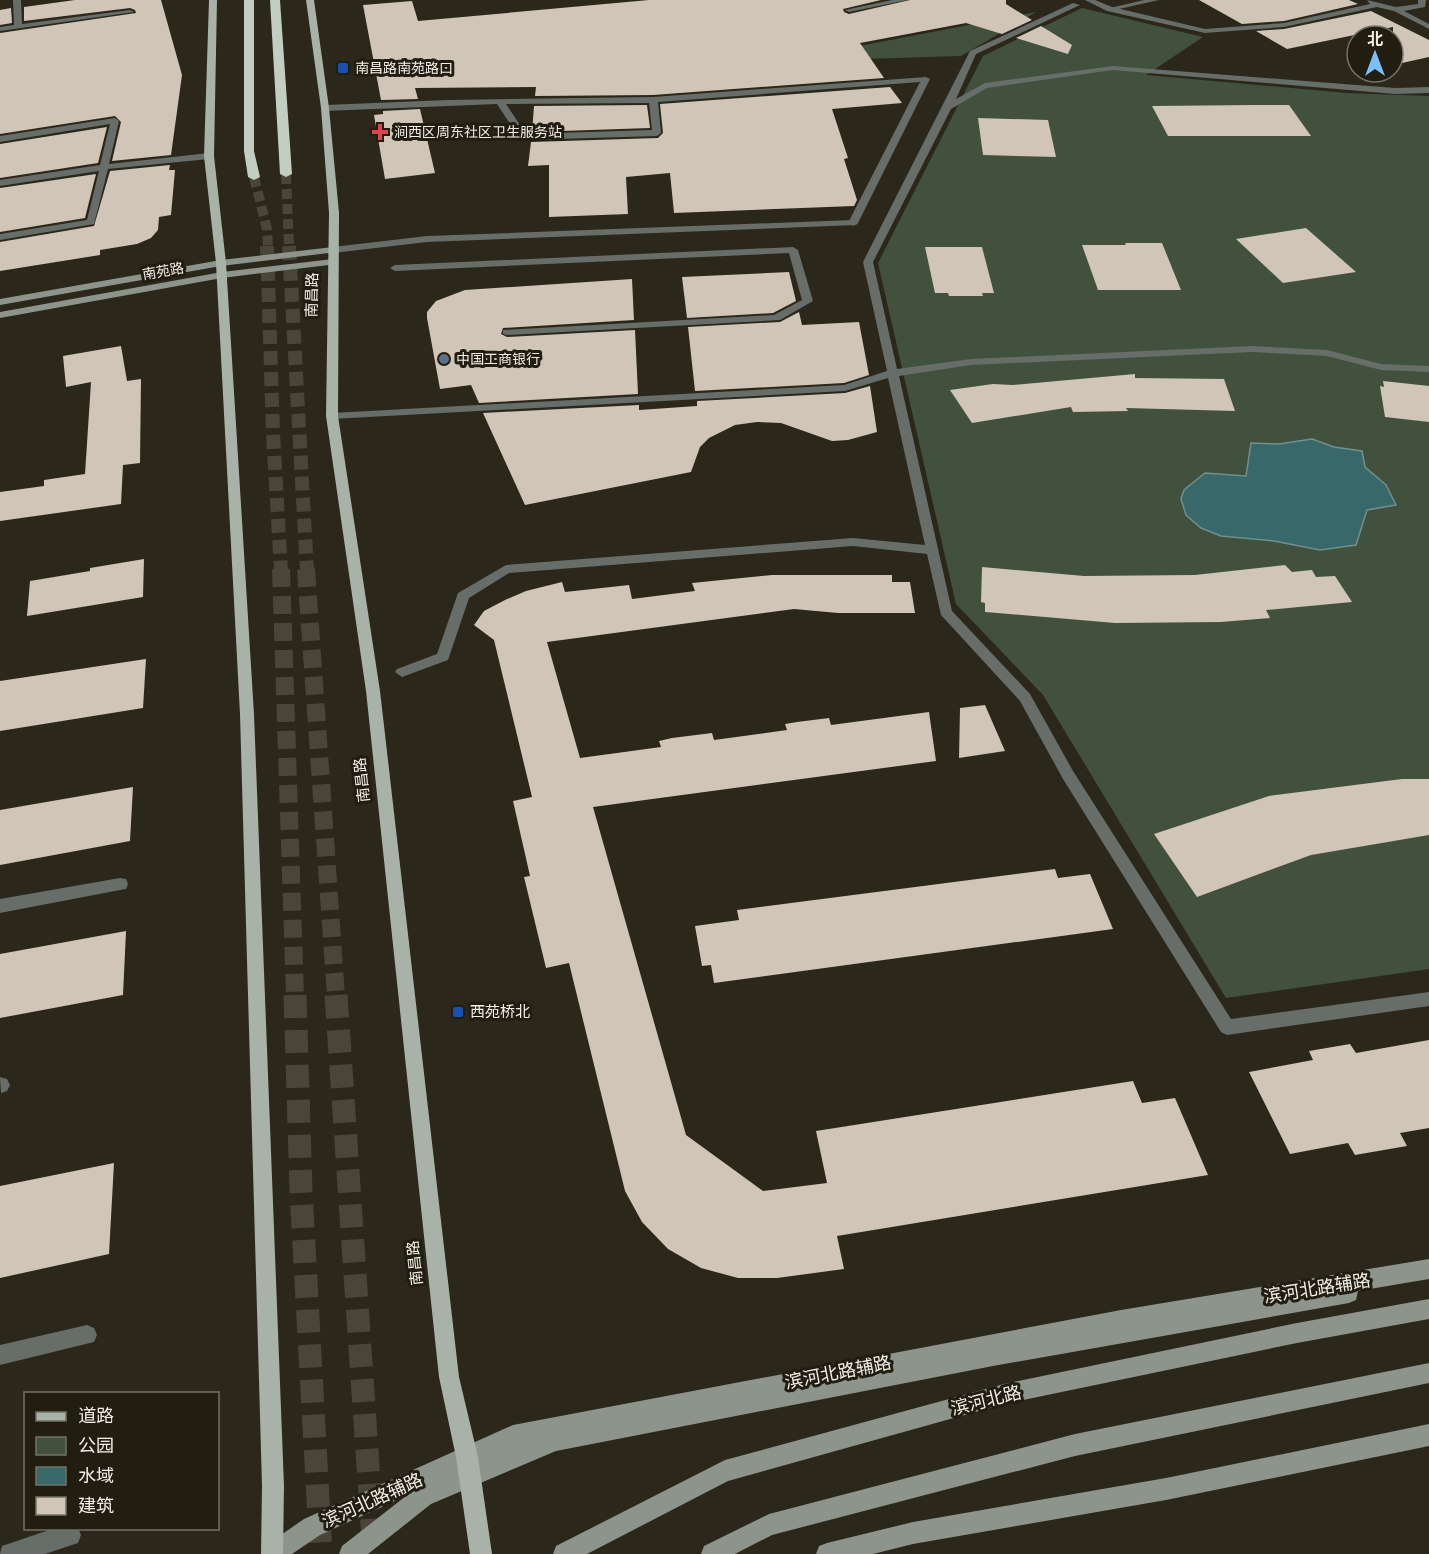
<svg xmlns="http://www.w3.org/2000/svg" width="1429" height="1554" font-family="'DejaVu Sans','Noto Sans SC',sans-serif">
	<rect width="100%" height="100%" fill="#2b271a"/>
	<!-- green -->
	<g fill="#42513e">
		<polygon points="1082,8 1203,37 1146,75 1347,93 1429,96 1429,969 1226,998 1043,695 956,604 878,263 983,56"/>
		<polygon points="1036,12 961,56 863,59 859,46"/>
	</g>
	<!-- water -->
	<polygon fill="#39686a" stroke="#70908f" stroke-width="1.5" points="1312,439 1334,447 1362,451 1365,467 1386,485 1396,505 1367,510 1356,545 1320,550 1274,541 1221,536 1201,528 1186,515 1181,499 1184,490 1205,473 1246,476 1251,443 1279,444"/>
	<!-- building -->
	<g fill="#d0c5b7">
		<polygon points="75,0 161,0 182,75 171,155 112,161 121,122 115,116 0,134 0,33 136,13 135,10 130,8 24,21 24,7"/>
		<polygon points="649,0 881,0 843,9 844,12 849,14 910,0 1006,0 1006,4 1032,20 1002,34 966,23 860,43 884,78 653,95 535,96 536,87 415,88 418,99 381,100 363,5 412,1 418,21"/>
		<polygon points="1199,0 1349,0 1358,4 1284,21 1242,24"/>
		<polygon points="11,8 12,23 0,25 0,10"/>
		<polygon points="1371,11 1429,40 1429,57 1393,65 1393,27 1287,49 1256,31 1284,29"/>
		<polygon points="1041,26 1072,45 1068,54 1016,38"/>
		<polygon points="890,87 902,103 832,109 848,158 844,159 857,200 854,206 674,213 670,173 626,177 628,214 549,217 549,165 528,166 531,142 658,138 663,133 660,104"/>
		<polygon points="647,105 650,128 532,132 534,106"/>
		<polygon points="1255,105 1289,105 1311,136 1168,136 1152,106"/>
		<polygon points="420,109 435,173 385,179 374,115 383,114 383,111"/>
		<polygon points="978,118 1048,120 1056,157 983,155"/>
		<polygon points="107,127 98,163 0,178 0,144"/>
		<polygon points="170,165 169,170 175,170 171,215 159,217 158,230 151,238 137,244 100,250 100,255 0,271 0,242 94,226 110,171"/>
		<polygon points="96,174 85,218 0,232 0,188"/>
		<polygon points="1306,228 1356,272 1283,283 1236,239"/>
		<polygon points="1125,243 1162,243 1181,290 1098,290 1082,245 1126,245"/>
		<polygon points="925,247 982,247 994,293 982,293 983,296 949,296 948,293 935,293"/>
		<polygon points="789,272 796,301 773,313 687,318 682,277"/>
		<polygon points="632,279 634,320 503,328 501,334 507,337 635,330 638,394 479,403 471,385 440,389 427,318 427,312 436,301 465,290"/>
		<polygon points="799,312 802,325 859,322 869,375 844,383 695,391 688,327 780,322"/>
		<polygon points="121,346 127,381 141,379 140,463 123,465 121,504 0,521 0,492 44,486 44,480 85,474 91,382 66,387 63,356"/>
		<polygon points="1135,374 1135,378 1224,379 1235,411 1126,408 1128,411 1073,412 1071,407 972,423 950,390 993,384 1013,385"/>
		<polygon points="1383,381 1429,386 1429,422 1385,417 1380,386 1384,387"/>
		<polygon points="870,386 877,432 848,440 832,441 781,423 757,422 735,425 709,438 700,447 691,472 525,505 483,413 639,405 639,410 697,406 697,401 845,393"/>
		<polygon points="144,559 143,597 27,616 30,581 90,571 90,568"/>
		<polygon points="1285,565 1292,572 1312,570 1316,577 1335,576 1352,602 1266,610 1270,618 1221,622 1115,623 985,612 985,603 981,602 982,567 1084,576 1195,575"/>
		<polygon points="772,575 892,575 892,582 910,582 915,613 838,613 794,609 547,642 580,758 661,747 659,741 672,738 712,733 714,740 787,730 785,724 797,722 829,718 831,725 929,712 936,761 593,807 686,1135 763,1191 827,1183 816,1131 1133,1081 1142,1103 1175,1098 1208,1175 837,1236 844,1269 777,1278 738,1278 701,1268 668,1249 642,1222 625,1191 569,963 546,968 524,877 530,876 513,801 532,797 494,640 474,625 484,611 505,600 526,591 562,582 565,592 629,585 632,599 695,591 692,583"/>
		<polygon points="146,659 143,708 0,731 0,681"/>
		<polygon points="985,705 1005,751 959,758 960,708"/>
		<polygon points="1402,779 1429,779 1429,835 1311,855 1197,897 1154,834 1269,796"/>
		<polygon points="133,787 130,841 0,865 0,810"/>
		<polygon points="1055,869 1058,878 1090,874 1113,929 714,983 711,965 702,966 695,926 739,920 737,910"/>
		<polygon points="126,931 123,995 0,1018 0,954"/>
		<polygon points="1429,1040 1429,1128 1400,1133 1407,1146 1355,1155 1348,1143 1290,1154 1249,1072 1313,1060 1309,1051 1350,1044 1356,1053"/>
		<polygon points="114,1163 109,1254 0,1278 0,1186"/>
	</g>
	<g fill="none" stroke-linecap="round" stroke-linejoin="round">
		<!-- highway-tunnel-far3 -->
		<g stroke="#494538" stroke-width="10" stroke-dasharray="10 5" stroke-linecap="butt">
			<polyline points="286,174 289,247"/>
			<polyline points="254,177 267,229 268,247"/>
		</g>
		<!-- highway-tunnel-far2 -->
		<g stroke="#494538" stroke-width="14" stroke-dasharray="14 7" stroke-linecap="butt">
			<polyline points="267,246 273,433 281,571"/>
			<polyline points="289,246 307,571"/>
		</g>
		<!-- highway-tunnel-far1 -->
		<g stroke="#494538" stroke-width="18" stroke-dasharray="18 9" stroke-linecap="butt">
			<polyline points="281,569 295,996"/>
			<polyline points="306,569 336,996"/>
		</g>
		<!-- highway-tunnel -->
		<g stroke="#494538" stroke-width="23" stroke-dasharray="23 12" stroke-linecap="butt">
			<polyline points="295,995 301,1190 321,1554"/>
			<polyline points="336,995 374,1554"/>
		</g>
		<!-- lane -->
		<g fill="#676d68" fill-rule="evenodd">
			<polygon points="13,0 21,0 22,24 130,10 134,12 0,31 0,27 14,25"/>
			<polygon points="892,0 908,0 849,12 845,10"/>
			<polygon points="1144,0 1159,0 1110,11 1106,9"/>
			<path d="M926,77L930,79L858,223L853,226L848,223L920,82L658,102L661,133L657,136L523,140L520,139L497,104L325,111L321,108L325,105L448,100L653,97ZM649,103L652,130L526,134L506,104Z"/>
			<polygon points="115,118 119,121 109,164 209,153 214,156 209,159 108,169 94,224 0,240 0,234 87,220 99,171 0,186 0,180 100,165 110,124 0,142 0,136"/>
			<polygon points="793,247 798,250 813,301 780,320 507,335 503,334 503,330 774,315 802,300 789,253 395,271 390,268 395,265"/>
			<polygon points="120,878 126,879 128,884 126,889 120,890 0,913 0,899"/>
			<polygon points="0,1077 7,1079 10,1085 7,1091 1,1093"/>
			<polygon points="87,1325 94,1328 97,1335 94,1342 0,1365 0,1345"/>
			<polygon points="55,1528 78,1528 81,1535 78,1543 45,1554 0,1554 2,1546"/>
		</g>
		<!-- street -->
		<g fill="#676d68" fill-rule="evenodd">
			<polygon points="1085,0 1095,0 1112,7 1205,29 1284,23 1370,4 1367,0 1396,7 1418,4 1418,0 1426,0 1425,7 1404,11 1429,24 1429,29 1394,11 1377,7 1284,27 1205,33 1107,11"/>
			<polygon points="1073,3 1080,5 976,54 956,99 985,83 1113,66 1395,88 1429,87 1429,93 1395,94 1113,70 987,88 951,109 873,262 897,369 971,359 1252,346 1327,350 1381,364 1429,366 1429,372 1381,370 1327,356 1252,352 971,365 899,376 952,611 1030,694 1073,771 1231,1019 1429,992 1429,1006 1227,1035 1221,1032 1063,779 1020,701 941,615 927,554 853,546 509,573 469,598 448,660 402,677 395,672 397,669 437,654 458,593 506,565 853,538 925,545 888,378 845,391 332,419 326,416 332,413 844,385 887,371 863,262 970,51"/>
			<polygon points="853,220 858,223 856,225 427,242 333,253 328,250 333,247 427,236"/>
		</g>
		<!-- secondary -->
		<g fill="#8c948c" fill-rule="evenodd">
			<polygon points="333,247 338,250 337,252 221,266 0,305 0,299 221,260"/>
			<polygon points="333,259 337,260 337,264 222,278 0,318 0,312 222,272"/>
			<polygon points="1429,1259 1429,1279 1358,1291 1356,1300 1349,1303 993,1366 556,1451 431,1504 368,1554 339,1554 342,1546 406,1496 320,1535 292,1554 262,1554 265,1546 304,1519 513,1425 1121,1310"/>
			<polygon points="1429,1299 1429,1319 1297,1343 1004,1404 728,1481 587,1554 553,1554 556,1546 725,1460 1004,1384 1297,1323"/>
			<polygon points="1429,1363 1429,1383 1075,1456 772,1535 735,1554 701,1554 704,1546 769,1514 1075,1434"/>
			<polygon points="1429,1424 1429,1446 1166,1500 913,1544 873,1554 816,1554 819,1546 827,1543 913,1522 1166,1478"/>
		</g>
		<!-- primary -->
		<g fill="#a8b2a8" fill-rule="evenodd">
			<polygon points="209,0 217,0 214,156 226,263 254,714 284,1486 283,1554 261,1554 262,1486 240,714 216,263 204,156"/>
			<polygon points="306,0 314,0 329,108 339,213 338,416 380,691 459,1377 478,1457 492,1554 470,1554 456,1457 439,1377 366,691 326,416 329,213 321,108"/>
		</g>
		<!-- highway -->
		<g fill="#c1cec1" fill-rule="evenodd">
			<polygon points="244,0 254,0 254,151 260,177 254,180 248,177 244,151"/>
			<polygon points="270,0 280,0 292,174 286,177 280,174"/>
		</g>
	</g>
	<!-- markers -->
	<g fill="#1a4fb4" stroke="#211d11" stroke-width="2">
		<rect x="337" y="62" width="12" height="12" rx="3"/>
		<rect x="452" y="1006" width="12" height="12" rx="3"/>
	</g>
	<path fill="#e0444e" stroke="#211d11" stroke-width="2" d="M377 123h6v6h6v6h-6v6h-6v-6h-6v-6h6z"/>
	<circle fill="#5c6f8a" stroke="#211d11" stroke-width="2" cx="444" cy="359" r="6"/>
	<g text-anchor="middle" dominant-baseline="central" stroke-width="6" stroke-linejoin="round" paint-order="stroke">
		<!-- far-poi labels -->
		<g font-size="14" fill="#f0eee5" stroke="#211d11" text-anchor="start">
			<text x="355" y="68">南昌路南苑路口</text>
			<text x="394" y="132">涧西区周东社区卫生服务站</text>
			<text x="456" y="359">中国工商银行</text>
		</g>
		<!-- far-street labels -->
		<g font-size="14" fill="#f0eee5" stroke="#211d11">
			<text transform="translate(163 271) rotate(-10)">南苑路</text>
		</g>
		<!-- street labels -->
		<g font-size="15" fill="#f0eee5" stroke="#211d11">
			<text transform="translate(312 295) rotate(-89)">南昌路</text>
			<text transform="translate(362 780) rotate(-96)">南昌路</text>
			<text transform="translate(415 1263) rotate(-96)">南昌路</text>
		</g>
		<!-- poi labels -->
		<g font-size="15" fill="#f0eee5" stroke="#211d11" text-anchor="start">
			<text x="470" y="1012">西苑桥北</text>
		</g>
		<!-- near-street labels -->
		<g font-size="18" fill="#f0eee5" stroke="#211d11">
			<text transform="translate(1317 1288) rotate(-9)">滨河北路辅路</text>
			<text transform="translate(838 1372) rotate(-11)">滨河北路辅路</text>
			<text transform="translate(986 1400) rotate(-14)">滨河北路</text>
			<text transform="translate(372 1500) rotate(-24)">滨河北路辅路</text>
		</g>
	</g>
	<!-- legend -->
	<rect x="24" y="1392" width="195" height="138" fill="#211d11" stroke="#747166" stroke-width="1.5"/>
	<rect x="36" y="1412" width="30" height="9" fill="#a8b2a8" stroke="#747166" stroke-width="1.5"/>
	<text x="78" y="1422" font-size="18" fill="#f0eee5">道路</text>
	<rect x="36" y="1437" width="30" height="18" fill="#42513e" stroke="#747166" stroke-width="1.5"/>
	<text x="78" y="1452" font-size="18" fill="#f0eee5">公园</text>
	<rect x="36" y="1467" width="30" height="18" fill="#39686a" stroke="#747166" stroke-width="1.5"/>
	<text x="78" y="1482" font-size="18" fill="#f0eee5">水域</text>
	<rect x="36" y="1497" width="30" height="18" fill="#d0c5b7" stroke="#747166" stroke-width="1.5"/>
	<text x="78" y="1512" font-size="18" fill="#f0eee5">建筑</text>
	<!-- north arrow -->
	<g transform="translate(1375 54)"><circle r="28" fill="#211d11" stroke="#747166" stroke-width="1.5"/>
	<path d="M0-4.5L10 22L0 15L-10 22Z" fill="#7cbef9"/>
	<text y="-9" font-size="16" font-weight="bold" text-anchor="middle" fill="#f0eee5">北</text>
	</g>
</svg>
